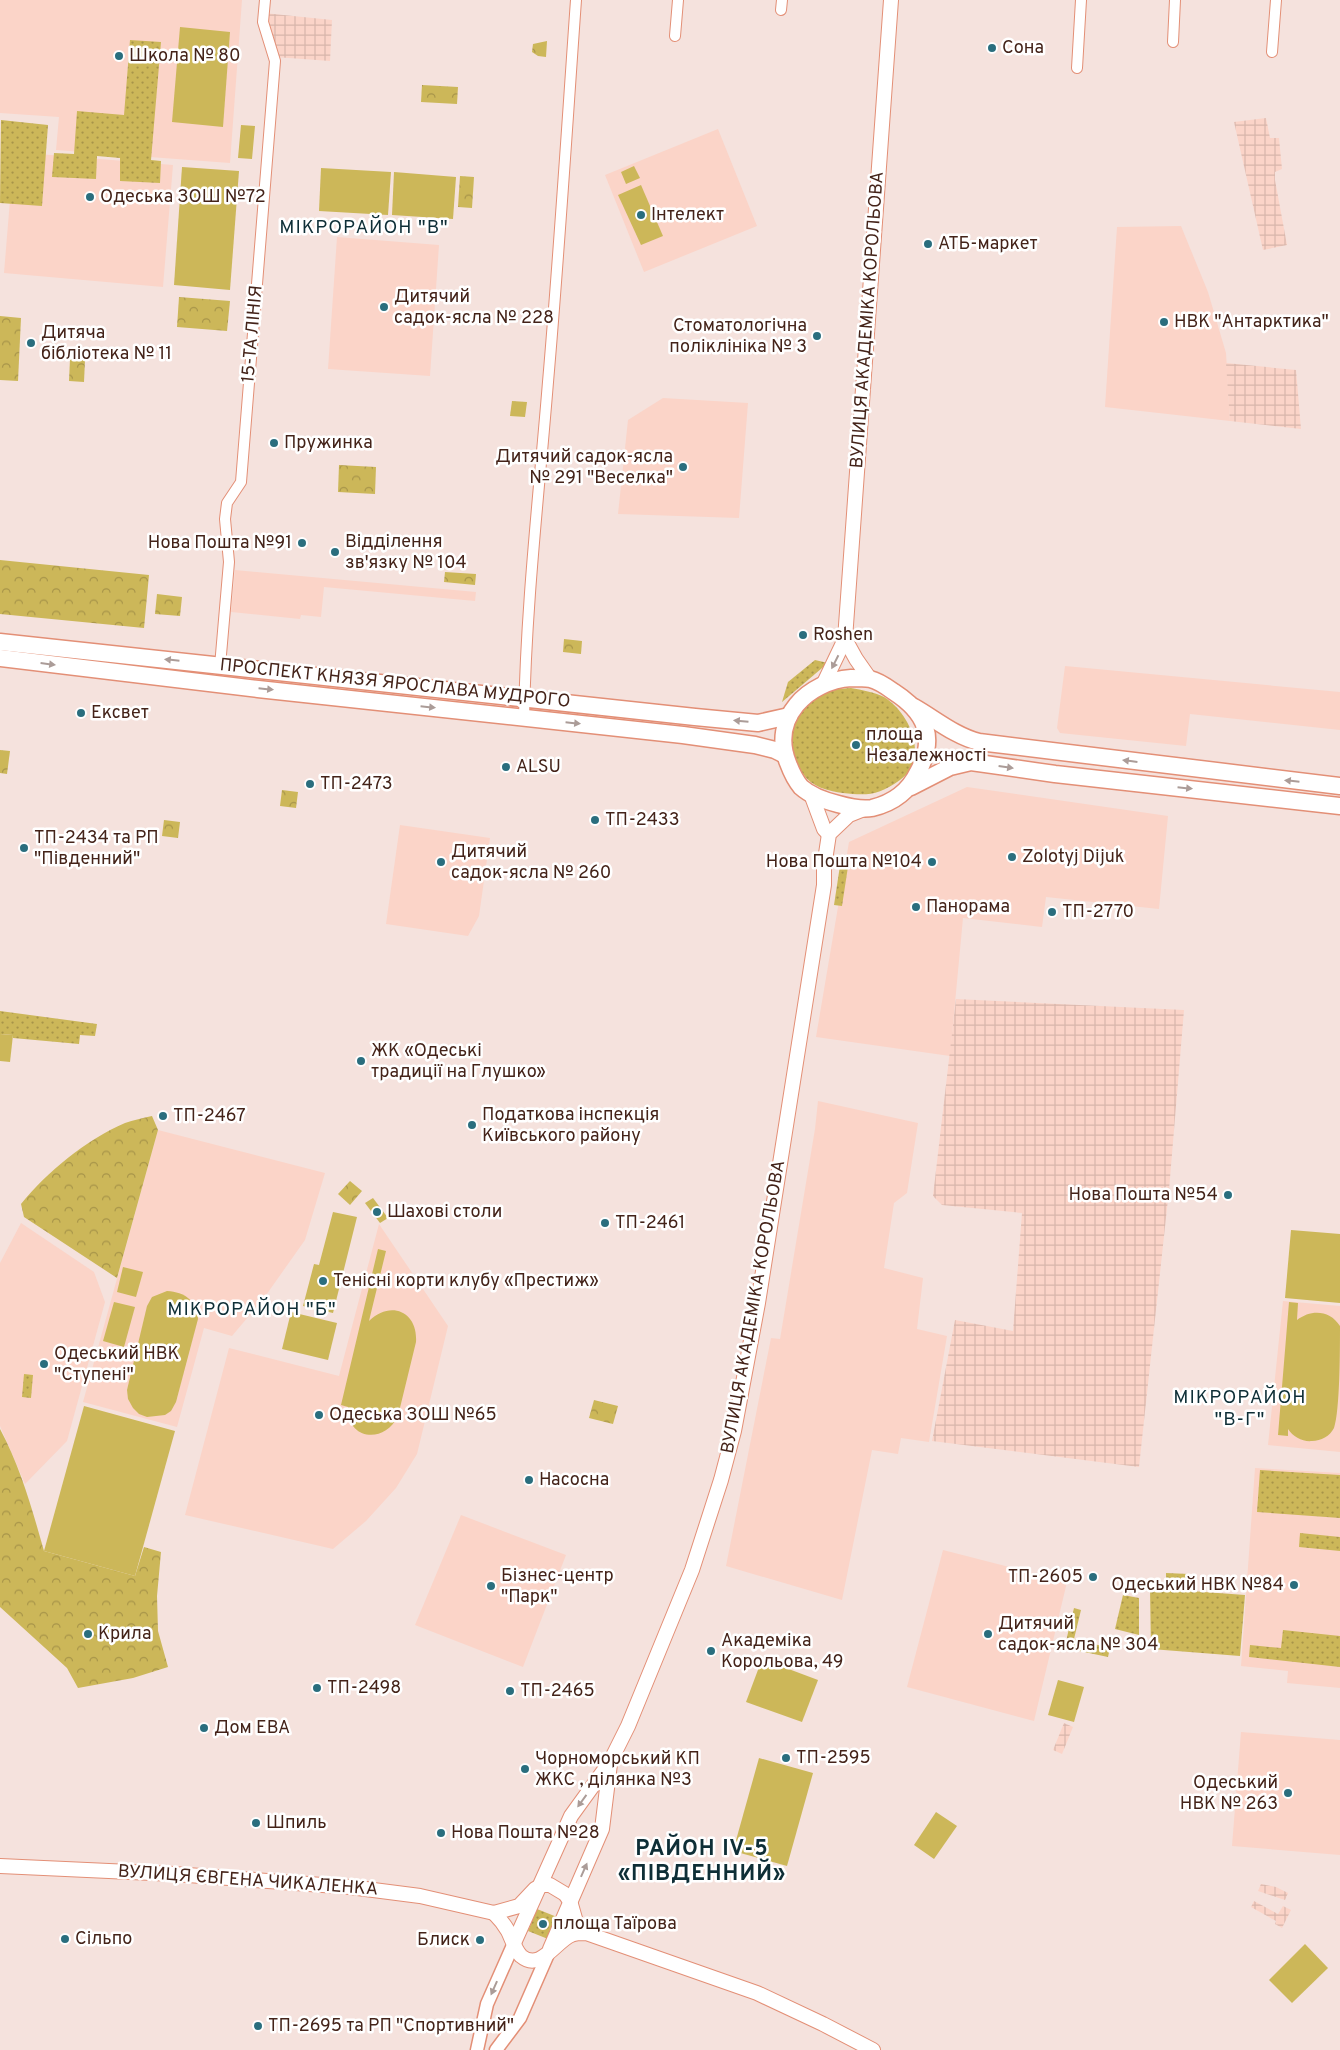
<svg xmlns="http://www.w3.org/2000/svg" width="1340" height="2050" font-family="Overpass,sans-serif">
	<defs>
		<pattern id="industrial-grid" width="8" height="8" patternUnits="userSpaceOnUse" patternTransform="scale(1.25)"><rect width="8" height="8" fill="#fbd4c8"/><path d="M0 4h8M4 0v8" fill="none" stroke="#d8b6ab"/></pattern>
		<pattern id="grass-dots" width="8" height="8" patternUnits="userSpaceOnUse" patternTransform="scale(1.25)"><rect width="8" height="8" fill="#ccb759"/><path d="M2 2h.1M6 6h.1" fill="none" stroke="#a79449" stroke-width="1.8" stroke-linecap="round"/></pattern>
		<pattern id="forest-crowns" width="20" height="18" patternUnits="userSpaceOnUse" patternTransform="scale(1.25)"><rect width="20" height="18" fill="#ccb759"/><path d="M2 6a3 3 0 1 1 6 0M12 15a3 3 0 1 1 6 0" fill="none" stroke="#a79449"/></pattern>
	</defs>
	<rect width="100%" height="100%" fill="#f5e2dd"/>
	<!-- built -->
	<g fill="#fbd4c8">
		<polygon points="0,0 242,0 230,163 56,150 59,117 0,113"/>
		<polygon points="718,129 757,226 644,272 605,175"/>
		<polygon points="14,152 173,165 163,287 4,273"/>
		<polygon points="1181,226 1208,292 1226,353 1230,421 1105,407 1117,227"/>
		<polygon points="337,237 439,245 430,376 328,369"/>
		<polygon points="663,398 748,403 739,518 618,514 628,420"/>
		<polygon points="235,570 476,592 475,601 324,587 321,617 301,615 300,619 231,612"/>
		<polygon points="1065,666 1340,692 1340,730 1190,714 1186,746 1060,733 1057,728"/>
		<polygon points="967,787 1168,816 1159,909 1046,897 1042,927 963,918 950,1056 816,1037 849,842"/>
		<polygon points="400,825 490,838 479,916 468,936 386,924"/>
		<polygon points="818,1101 918,1123 907,1193 894,1203 884,1268 923,1278 917,1329 947,1336 929,1442 901,1438 898,1454 872,1450 842,1600 726,1566 771,1338 780,1339 815,1129"/>
		<polygon points="158,1130 325,1173 305,1240 264,1298 232,1336 204,1328 177,1427 83,1402"/>
		<polygon points="21,1223 94,1272 105,1302 67,1441 25,1484 0,1426 0,1263"/>
		<polygon points="379,1224 448,1326 417,1454 396,1488 366,1521 333,1549 185,1515 229,1348 339,1376"/>
		<polygon points="1283,1301 1340,1306 1340,1452 1268,1445"/>
		<polygon points="1255,1468 1340,1473 1340,1688 1287,1683 1288,1671 1241,1666"/>
		<polygon points="461,1515 566,1555 523,1667 415,1625"/>
		<polygon points="943,1550 1067,1582 1034,1721 907,1687"/>
		<polygon points="1241,1732 1340,1740 1340,1855 1232,1846"/>
	</g>
	<!-- industrial -->
	<g fill="url(#industrial-grid)">
		<polygon points="264,13 332,20 330,61 275,57"/>
		<polygon points="1266,118 1270,138 1279,138 1282,169 1275,172 1275,180 1287,245 1263,250 1234,122"/>
		<polygon points="1226,363 1296,370 1301,429 1230,421"/>
		<polygon points="956,999 1184,1010 1169,1190 1139,1467 932,1441 955,1320 1013,1331 1022,1213 942,1205 933,1196"/>
		<polygon points="1064,1723 1073,1727 1062,1754 1053,1750"/>
		<polygon points="1261,1884 1276,1887 1288,1893 1285,1900 1258,1891"/>
		<polygon points="1254,1901 1278,1914 1283,1906 1291,1910 1282,1928 1275,1924 1276,1921 1251,1907"/>
	</g>
	<!-- grass -->
	<g fill="url(#grass-dots)">
		<polygon points="130,40 161,42 151,160 161,161 160,183 120,181 120,158 97,156 96,179 52,177 54,153 74,154 77,111 124,115"/>
		<polygon points="1,120 48,125 42,206 0,203"/>
		<polygon points="815,660 828,663 782,702 788,682"/>
		<path d="M851,688C862,690 874,692 884,697C910,713 930,758 900,780C879,795 868,796 843,793C828,791 812,787 803,774C784,751 790,708 817,694C828,689 840,689 851,688Z"/>
		<polygon points="841,859 849,860 842,906 834,905"/>
		<polygon points="0,1011 97,1024 95,1036 80,1035 79,1044 13,1038 13,1035 0,1034"/>
		<polygon points="24,1374 33,1375 31,1398 22,1397"/>
		<polygon points="1260,1470 1340,1475 1340,1518 1257,1512"/>
		<polygon points="1300,1533 1340,1537 1340,1551 1299,1547"/>
		<polygon points="1166,1573 1189,1574 1188,1582 1166,1581"/>
		<polygon points="1150,1588 1245,1595 1240,1656 1151,1649"/>
		<polygon points="1123,1595 1139,1598 1139,1635 1115,1629"/>
		<polygon points="1074,1608 1081,1610 1074,1639 1110,1648 1108,1657 1070,1649 1067,1637"/>
		<polygon points="1283,1630 1340,1636 1340,1667 1249,1657 1250,1645 1281,1648"/>
		<polygon points="537,1909 557,1917 548,1939 528,1931"/>
	</g>
	<!-- forest -->
	<g fill="url(#forest-crowns)">
		<polygon points="547,41 546,57 538,56 532,52 533,44"/>
		<polygon points="422,85 458,87 457,104 421,102"/>
		<polygon points="460,176 474,177 472,208 458,207"/>
		<polygon points="179,297 230,301 227,331 177,327"/>
		<polygon points="0,316 21,318 18,381 0,380"/>
		<polygon points="70,359 85,360 84,382 69,381"/>
		<polygon points="512,401 527,402 525,417 510,416"/>
		<polygon points="339,465 376,467 375,494 338,492"/>
		<polygon points="0,560 149,575 144,628 0,614"/>
		<polygon points="445,572 476,574 475,585 444,582"/>
		<polygon points="157,594 182,597 180,616 155,614"/>
		<polygon points="564,639 582,641 581,654 563,652"/>
		<polygon points="0,750 10,751 7,774 0,773"/>
		<polygon points="282,790 298,792 296,808 280,806"/>
		<polygon points="164,820 180,822 178,838 162,836"/>
		<path d="M152,1116L158,1130L117,1278L24,1217L21,1204C47,1172 87,1139 125,1123C133,1120 143,1118 152,1116Z"/>
		<polygon points="350,1181 362,1191 350,1205 338,1194"/>
		<polygon points="594,1400 618,1406 613,1424 589,1418"/>
		<path d="M0,1429C21,1468 32,1509 44,1551L135,1576L144,1547L161,1552L157,1596L158,1631L168,1667L133,1678L78,1688L67,1668L0,1607Z"/>
	</g>
	<!-- pitch -->
	<g fill="#ccb759">
		<polygon points="180,27 230,32 223,127 172,122"/>
		<polygon points="241,125 255,126 252,159 238,158"/>
		<polygon points="634,166 640,178 626,184 621,172"/>
		<polygon points="182,167 239,171 230,290 174,285"/>
		<polygon points="321,168 391,172 388,215 319,211"/>
		<polygon points="394,172 456,177 453,219 392,215"/>
		<polygon points="641,185 663,236 641,245 618,195"/>
		<polygon points="0,1034 13,1035 10,1062 0,1061"/>
		<polygon points="373,1198 388,1218 380,1223 365,1203"/>
		<polygon points="333,1212 357,1217 333,1313 303,1306 314,1264 319,1265"/>
		<polygon points="1291,1230 1340,1234 1340,1303 1285,1298"/>
		<path d="M378,1249L386,1251L369,1321C390,1300 418,1311 416,1342L398,1416C383,1446 346,1438 348,1407L341,1405Z"/>
		<polygon points="123,1267 143,1272 136,1297 117,1292"/>
		<path d="M167,1291C185,1292 197,1301 198,1319L176,1402L171,1411L165,1415L147,1417L139,1414L133,1408L128,1399L127,1390L147,1306L152,1297Z"/>
		<polygon points="114,1302 135,1307 124,1347 103,1341"/>
		<path d="M1289,1302L1298,1303L1297,1320C1311,1309 1330,1310 1340,1326C1340,1348 1340,1411 1334,1428C1330,1436 1321,1441 1312,1441C1303,1442 1293,1437 1288,1429V1436L1278,1435Z"/>
		<polygon points="291,1312 337,1323 328,1360 282,1349"/>
		<polygon points="84,1406 175,1431 135,1576 44,1551"/>
		<polygon points="762,1659 818,1680 802,1722 746,1702"/>
		<polygon points="1058,1680 1084,1687 1074,1722 1048,1715"/>
		<polygon points="759,1758 813,1773 787,1866 733,1851"/>
		<polygon points="936,1812 957,1826 934,1859 914,1845"/>
		<polygon points="1305,1944 1328,1968 1292,2003 1269,1980"/>
	</g>
	<g fill="none" stroke-linecap="round" stroke-linejoin="round">
		<!-- minor casing -->
		<g stroke="#e38f76" stroke-width="12">
			<g id="minor">
				<polyline points="781,10 782,0"/>
				<polyline points="675,36 678,0"/>
				<polyline points="1173,42 1175,0"/>
				<polyline points="1272,52 1276,0"/>
				<polyline points="1077,68 1081,0"/>
				<polyline points="220,666 229,562 225,519 227,503 241,482 275,61 263,22 265,0"/>
				<path d="M524,718C526,605 539,494 548,382C559,255 567,127 576,0"/>
			</g>
		</g>
		<!-- tertiary casing -->
		<g stroke="#e38f76" stroke-width="15">
			<g id="tertiary">
				<polyline points="477,2050 487,2004 514,1943"/>
				<polyline points="496,2050 520,2018 548,1954"/>
			</g>
		</g>
		<!-- secondary casing -->
		<g stroke="#e38f76" stroke-width="16">
			<g id="secondary">
				<polyline points="845,639 856,659 870,679"/>
				<polyline points="823,685 845,639 891,0"/>
				<polyline points="811,794 824,829 829,834"/>
				<polyline points="0,1866 174,1874 350,1887 420,1896 494,1913 519,1906 535,1889 543,1885 550,1885 565,1894 570,1901 576,1922 586,1933"/>
				<path d="M494,1913C499,1918 504,1924 508,1931C512,1939 515,1950 521,1956C540,1972 555,1942 571,1935C575,1933 581,1933 586,1933L757,1993L823,2024L873,2050"/>
				<polyline points="514,1943 571,1816 610,1762 628,1726 692,1570 721,1480 734,1431 758,1303 824,885 824,867 829,834 849,815 864,809"/>
				<polyline points="550,1949 602,1829 610,1764"/>
			</g>
		</g>
		<!-- primary casing -->
		<g stroke="#e38f76" stroke-width="19">
			<g id="primary">
				<polyline points="0,642 695,717 758,723 789,716"/>
				<polyline points="0,658 258,689 683,735 755,745 775,750 785,755"/>
				<path d="M851,678C858,678 865,678 870,679C879,681 887,687 894,692C925,712 937,737 918,772C909,791 893,803 872,808C862,810 849,807 838,804C826,801 811,796 801,787C795,780 791,771 788,763C770,718 808,681 851,678Z"/>
				<path d="M914,707C935,719 955,736 979,742L1340,786"/>
				<polyline points="911,787 950,767 971,762 1055,774 1340,806"/>
			</g>
		</g>
		<!-- minor -->
		<use href="#minor" stroke="#fff" stroke-width="10"/>
		<!-- tertiary -->
		<use href="#tertiary" stroke="#fff" stroke-width="12"/>
		<!-- secondary -->
		<use href="#secondary" stroke="#fff" stroke-width="14"/>
		<!-- primary -->
		<use href="#primary" stroke="#fff" stroke-width="16"/>
	</g>
	<!-- one-way arrows -->
	<defs><path id="oneway-solid" d="M-6-.8H1V-3.2L6.5 0L1 3.2V.8H-6Z" transform="scale(1.25)"/></defs>
	<g fill="#ab9c98">
		<use href="#oneway-solid" transform="translate(172 660) rotate(-174)"/>
		<use href="#oneway-solid" transform="translate(835 662) rotate(117)"/>
		<use href="#oneway-solid" transform="translate(48 664) rotate(7)"/>
		<use href="#oneway-solid" transform="translate(266 689) rotate(6)"/>
		<use href="#oneway-solid" transform="translate(428 707) rotate(6)"/>
		<use href="#oneway-solid" transform="translate(741 721) rotate(-175)"/>
		<use href="#oneway-solid" transform="translate(573 723) rotate(6)"/>
		<use href="#oneway-solid" transform="translate(1130 761) rotate(-173)"/>
		<use href="#oneway-solid" transform="translate(1006 767) rotate(8)"/>
		<use href="#oneway-solid" transform="translate(1292 781) rotate(-174)"/>
		<use href="#oneway-solid" transform="translate(1185 788) rotate(6)"/>
		<use href="#oneway-solid" transform="translate(582 1801) rotate(126)"/>
		<use href="#oneway-solid" transform="translate(584 1870) rotate(-66)"/>
		<use href="#oneway-solid" transform="translate(494 1988) rotate(114)"/>
	</g>
	<!-- markers -->
	<g fill="#2a6e7e" stroke="#fff" stroke-width="2">
		<circle cx="992" cy="48" r="5"/>
		<circle cx="119" cy="56" r="5"/>
		<circle cx="90" cy="197" r="5"/>
		<circle cx="641" cy="215" r="5"/>
		<circle cx="928" cy="244" r="5"/>
		<circle cx="384" cy="307" r="5"/>
		<circle cx="1164" cy="322" r="5"/>
		<circle cx="817" cy="336" r="5"/>
		<circle cx="31" cy="343" r="5"/>
		<circle cx="274" cy="443" r="5"/>
		<circle cx="683" cy="467" r="5"/>
		<circle cx="302" cy="543" r="5"/>
		<circle cx="335" cy="552" r="5"/>
		<circle cx="803" cy="635" r="5"/>
		<circle cx="81" cy="713" r="5"/>
		<circle cx="856" cy="745" r="5"/>
		<circle cx="506" cy="767" r="5"/>
		<circle cx="310" cy="784" r="5"/>
		<circle cx="595" cy="820" r="5"/>
		<circle cx="24" cy="848" r="5"/>
		<circle cx="1012" cy="857" r="5"/>
		<circle cx="441" cy="862" r="5"/>
		<circle cx="932" cy="862" r="5"/>
		<circle cx="916" cy="907" r="5"/>
		<circle cx="1052" cy="912" r="5"/>
		<circle cx="361" cy="1061" r="5"/>
		<circle cx="163" cy="1116" r="5"/>
		<circle cx="472" cy="1125" r="5"/>
		<circle cx="1228" cy="1195" r="5"/>
		<circle cx="377" cy="1212" r="5"/>
		<circle cx="605" cy="1223" r="5"/>
		<circle cx="323" cy="1281" r="5"/>
		<circle cx="44" cy="1364" r="5"/>
		<circle cx="319" cy="1415" r="5"/>
		<circle cx="529" cy="1480" r="5"/>
		<circle cx="1093" cy="1577" r="5"/>
		<circle cx="1294" cy="1585" r="5"/>
		<circle cx="491" cy="1586" r="5"/>
		<circle cx="88" cy="1634" r="5"/>
		<circle cx="988" cy="1634" r="5"/>
		<circle cx="711" cy="1651" r="5"/>
		<circle cx="317" cy="1688" r="5"/>
		<circle cx="510" cy="1691" r="5"/>
		<circle cx="204" cy="1728" r="5"/>
		<circle cx="786" cy="1758" r="5"/>
		<circle cx="525" cy="1769" r="5"/>
		<circle cx="1288" cy="1793" r="5"/>
		<circle cx="256" cy="1823" r="5"/>
		<circle cx="441" cy="1833" r="5"/>
		<circle cx="543" cy="1924" r="5"/>
		<circle cx="65" cy="1939" r="5"/>
		<circle cx="480" cy="1940" r="5"/>
		<circle cx="258" cy="2026" r="5"/>
	</g>
	<g text-anchor="middle" dominant-baseline="central" stroke-width="5" stroke-linejoin="round" paint-order="stroke">
		<!-- poi labels -->
		<g font-size="18" fill="#442319" stroke="#fff" text-anchor="start">
			<text x="1002" y="48">Сона</text>
			<text x="129" y="56">Школа № 80</text>
			<text x="100" y="197">Одеська ЗОШ №72</text>
			<text x="651" y="215">Інтелект</text>
			<text x="938" y="244">АТБ-маркет</text>
			<text x="394" y="297">Дитячий<tspan x="394" dy="21">садок-ясла № 228</tspan></text>
			<text x="1174" y="322">НВК "Антарктика"</text>
			<text x="807" y="326" text-anchor="end">Стоматологічна<tspan x="807" dy="21">поліклініка № 3</tspan></text>
			<text x="41" y="333">Дитяча<tspan x="41" dy="21">бібліотека № 11</tspan></text>
			<text x="284" y="443">Пружинка</text>
			<text x="673" y="457" text-anchor="end">Дитячий садок-ясла<tspan x="673" dy="21">№ 291 "Веселка"</tspan></text>
			<text x="345" y="542">Відділення<tspan x="345" dy="21">зв'язку № 104</tspan></text>
			<text x="292" y="543" text-anchor="end">Нова Пошта №91</text>
			<text x="813" y="635">Roshen</text>
			<text x="91" y="713">Ексвет</text>
			<text x="866" y="735">площа<tspan x="866" dy="21">Незалежності</tspan></text>
			<text x="516" y="767">ALSU</text>
			<text x="320" y="784">ТП-2473</text>
			<text x="605" y="820">ТП-2433</text>
			<text x="34" y="838">ТП-2434 та РП<tspan x="34" dy="21">"Південний"</tspan></text>
			<text x="451" y="852">Дитячий<tspan x="451" dy="21">садок-ясла № 260</tspan></text>
			<text x="1022" y="857">Zolotyj Dijuk</text>
			<text x="922" y="862" text-anchor="end">Нова Пошта №104</text>
			<text x="926" y="907">Панорама</text>
			<text x="1062" y="912">ТП-2770</text>
			<text x="371" y="1051">ЖК «Одеські<tspan x="371" dy="21">традиції на Глушко»</tspan></text>
			<text x="482" y="1115">Податкова інспекція<tspan x="482" dy="21">Київського району</tspan></text>
			<text x="173" y="1116">ТП-2467</text>
			<text x="1218" y="1195" text-anchor="end">Нова Пошта №54</text>
			<text x="387" y="1212">Шахові столи</text>
			<text x="615" y="1223">ТП-2461</text>
			<text x="333" y="1281">Тенісні корти клубу «Престиж»</text>
			<text x="54" y="1354">Одеський НВК<tspan x="54" dy="21">"Ступені"</tspan></text>
			<text x="329" y="1415">Одеська ЗОШ №65</text>
			<text x="539" y="1480">Насосна</text>
			<text x="501" y="1576">Бізнес-центр<tspan x="501" dy="21">"Парк"</tspan></text>
			<text x="1083" y="1577" text-anchor="end">ТП-2605</text>
			<text x="1284" y="1585" text-anchor="end">Одеський НВК №84</text>
			<text x="998" y="1624">Дитячий<tspan x="998" dy="21">садок-ясла № 304</tspan></text>
			<text x="98" y="1634">Крила</text>
			<text x="721" y="1641">Академіка<tspan x="721" dy="21">Корольова, 49</tspan></text>
			<text x="327" y="1688">ТП-2498</text>
			<text x="520" y="1691">ТП-2465</text>
			<text x="214" y="1728">Дом ЕВА</text>
			<text x="796" y="1758">ТП-2595</text>
			<text x="535" y="1759">Чорноморський КП<tspan x="535" dy="21">ЖКС , ділянка №3</tspan></text>
			<text x="1278" y="1783" text-anchor="end">Одеський<tspan x="1278" dy="21">НВК № 263</tspan></text>
			<text x="266" y="1823">Шпиль</text>
			<text x="451" y="1833">Нова Пошта №28</text>
			<text x="553" y="1924">площа Таїрова</text>
			<text x="75" y="1939">Сільпо</text>
			<text x="470" y="1940" text-anchor="end">Блиск</text>
			<text x="268" y="2026">ТП-2695 та РП "Спортивний"</text>
		</g>
		<!-- street labels -->
		<g font-size="18" fill="#442319" stroke="#fff">
			<text transform="translate(868 320) rotate(-86)">ВУЛИЦЯ АКАДЕМІКА КОРОЛЬОВА</text>
			<text transform="translate(253 334) rotate(-85)">15-ТА ЛІНІЯ</text>
			<text transform="translate(395 684) rotate(6)">ПРОСПЕКТ КНЯЗЯ ЯРОСЛАВА МУДРОГО</text>
			<text transform="translate(754 1307) rotate(-80)">ВУЛИЦЯ АКАДЕМІКА КОРОЛЬОВА</text>
			<text transform="translate(248 1881) rotate(4)">ВУЛИЦЯ ЄВГЕНА ЧИКАЛЕНКА</text>
		</g>
		<!-- neighbourhood labels -->
		<g font-size="19" letter-spacing="1" fill="#0e2e36" stroke="#fff">
			<text x="364" y="228">МІКРОРАЙОН "В"</text>
			<text x="252" y="1310">МІКРОРАЙОН "Б"</text>
			<text x="1240" y="1398">МІКРОРАЙОН<tspan x="1240" dy="22">"В-Г"</tspan></text>
		</g>
		<!-- district labels -->
		<g font-size="22" font-weight="bold" letter-spacing="1" fill="#0e2e36" stroke="#fff">
			<text x="702" y="1849">РАЙОН IV-5<tspan x="702" dy="25">«ПІВДЕННИЙ»</tspan></text>
		</g>
	</g>
</svg>
